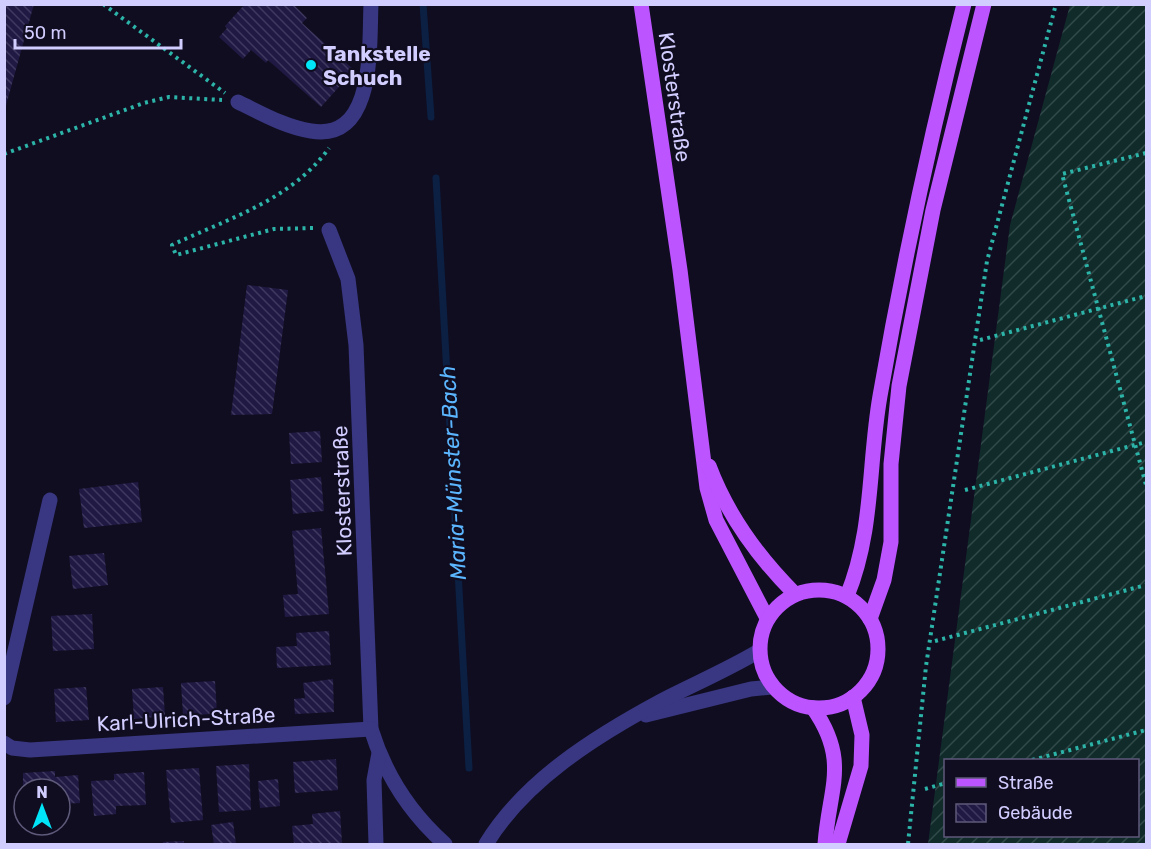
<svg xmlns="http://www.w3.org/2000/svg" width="1151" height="849" font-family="Rubik,sans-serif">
	<defs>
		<pattern id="garden-furrows" width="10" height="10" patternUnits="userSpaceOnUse" patternTransform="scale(1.5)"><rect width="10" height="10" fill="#102b2a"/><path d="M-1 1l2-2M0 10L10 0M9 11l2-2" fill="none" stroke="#32494a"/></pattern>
		<pattern id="building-back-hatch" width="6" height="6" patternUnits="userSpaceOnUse" patternTransform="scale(1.5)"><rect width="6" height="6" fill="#201943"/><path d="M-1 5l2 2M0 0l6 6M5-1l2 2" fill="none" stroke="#40395f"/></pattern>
	</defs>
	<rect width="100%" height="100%" fill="#100d21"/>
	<!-- garden -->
	<path fill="url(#garden-furrows)" fill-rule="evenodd" d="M1070,5H1146V844H928L1010,225ZM946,760H1138V836H946Z"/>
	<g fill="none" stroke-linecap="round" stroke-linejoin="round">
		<!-- stream -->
		<g stroke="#0b2043" stroke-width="7">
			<polyline points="423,4 431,117"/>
			<polyline points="436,178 469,768"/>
		</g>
	</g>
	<!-- building -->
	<g fill="url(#building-back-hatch)">
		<polygon points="4,4 34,4 5,109 4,109"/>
		<polygon points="245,4 293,4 307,18 302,23 354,70 321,107 268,60 266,63 251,50 243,59 219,37 227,28 225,26"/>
		<polygon points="247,285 288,290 272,414 231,415"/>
		<polygon points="320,431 322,462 291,464 289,433"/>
		<polygon points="321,477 324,511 293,514 290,480"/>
		<polygon points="138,482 142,522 84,528 79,489"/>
		<polygon points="321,528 329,614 285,617 283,595 298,594 292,531"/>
		<polygon points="104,553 108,585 73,589 69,556"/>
		<polygon points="92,614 94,649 53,651 51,616"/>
		<polygon points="329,631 331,665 277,668 276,647 297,646 296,633"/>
		<polygon points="333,679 334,712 295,714 294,699 305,698 303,683"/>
		<polygon points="215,681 217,714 183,715 181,683"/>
		<polygon points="86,687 89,720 56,722 54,689"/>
		<polygon points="163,687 165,716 134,719 132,689"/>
		<polygon points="336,759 338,790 295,793 293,762"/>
		<polygon points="249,764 251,810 219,812 216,766"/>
		<polygon points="199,768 203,820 171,823 166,770"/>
		<polygon points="55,771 55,777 78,775 80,803 60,804 60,789 23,789 23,773"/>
		<polygon points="144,772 146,805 116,806 116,814 94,816 91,781 114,780 114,774"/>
		<polygon points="278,779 280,806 260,808 258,781"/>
		<polygon points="340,811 342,843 294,844 292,826 313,824 312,814"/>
		<polygon points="233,822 236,844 214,844 211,825"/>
		<polygon points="184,841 184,844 163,844 163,842"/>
	</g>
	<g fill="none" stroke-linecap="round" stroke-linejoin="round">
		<!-- path -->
		<g stroke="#2cb4a9" stroke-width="4" stroke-dasharray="3 4.5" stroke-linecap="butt">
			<polyline points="103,4 225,93"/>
			<polyline points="1146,153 1062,174 1146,485"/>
			<polyline points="4,154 144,103 169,97 222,100"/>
			<path d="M313,228L274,229L176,255L172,245C227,219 292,200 329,148"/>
			<polyline points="980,340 1146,296"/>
			<polyline points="965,490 1146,442"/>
			<polyline points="935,641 1146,585"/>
			<polyline points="1032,760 1146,730"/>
			<polyline points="925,789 946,783"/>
			<polyline points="908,844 926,666 987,261 1056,4"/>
		</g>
		<!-- minor -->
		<g stroke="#393781" stroke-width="15">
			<path d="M238,102C261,113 285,127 311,131C376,142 369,45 371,4"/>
			<path d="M329,230L348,279L356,345L371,729C385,774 410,813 445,844"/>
			<polyline points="4,698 50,500"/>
			<polyline points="646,715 751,689 772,687"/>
			<polyline points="4,743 12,748 30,750 371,729"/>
			<polyline points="376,844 374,780 379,753"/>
			<path d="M486,844C525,780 596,736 661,701C694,684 727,670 759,651"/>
		</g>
		<!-- major -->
		<g stroke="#bc54ff" stroke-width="15">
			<polyline points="641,4 680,270 707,488 716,520 767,618"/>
			<path d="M709,466C727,514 759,558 795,594"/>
			<circle cx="819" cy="649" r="59"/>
			<path d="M847,596C874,530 868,465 880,396C903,264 931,134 964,4"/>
			<polyline points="870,619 884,580 891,542 891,464 899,386 933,210 984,4"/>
			<path d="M813,708C850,761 829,788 825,844"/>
			<polyline points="838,844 861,766 862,735 853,697"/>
		</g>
	</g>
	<!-- markers -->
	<circle fill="#00e4f8" stroke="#100d21" stroke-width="2" cx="311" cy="65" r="6"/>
	<g text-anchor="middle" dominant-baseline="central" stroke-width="4.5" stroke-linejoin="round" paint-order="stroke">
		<!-- poi labels -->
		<g font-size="21" font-weight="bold" fill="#d2cdff" stroke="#100d21" text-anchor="start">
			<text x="323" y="53">Tankstelle<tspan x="323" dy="24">Schuch</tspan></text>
		</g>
		<!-- street labels -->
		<g font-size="21" fill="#d2cdff" stroke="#100d21">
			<text transform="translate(675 97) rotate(82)">Klosterstraße</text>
			<text transform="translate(342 491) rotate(-92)">Klosterstraße</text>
			<text transform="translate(186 719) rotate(-3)">Karl-Ulrich-Straße</text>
		</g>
		<!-- water labels -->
		<g font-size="22" font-style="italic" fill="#5bb6ff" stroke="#100d21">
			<text transform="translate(453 473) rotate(-93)">Maria-Münster-Bach</text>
		</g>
	</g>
	<!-- border -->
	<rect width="1151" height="849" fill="none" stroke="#d2cdff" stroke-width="12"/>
	<!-- legend -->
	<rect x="944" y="759" width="195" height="78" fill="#100d21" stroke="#5e5a7a" stroke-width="1.5"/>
	<rect x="956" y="778" width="30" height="9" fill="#bc54ff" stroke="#5e5a7a" stroke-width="1.5"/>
	<text x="998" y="789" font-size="18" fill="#d2cdff">Straße</text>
	<rect x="956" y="804" width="30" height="18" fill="url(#building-back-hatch)" stroke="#5e5a7a" stroke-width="1.5"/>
	<text x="998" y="819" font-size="18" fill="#d2cdff">Gebäude</text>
	<!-- north arrow -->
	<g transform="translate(42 807)"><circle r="28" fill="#100d21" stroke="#5e5a7a" stroke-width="1.5"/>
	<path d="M0-4.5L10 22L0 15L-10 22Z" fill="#00e4f8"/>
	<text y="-9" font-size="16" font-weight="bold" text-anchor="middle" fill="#d2cdff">N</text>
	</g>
	<!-- scale -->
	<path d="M15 39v9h166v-9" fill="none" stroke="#d2cdff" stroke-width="3"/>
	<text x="24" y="39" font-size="18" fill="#d2cdff" stroke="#100d21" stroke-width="4.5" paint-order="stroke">50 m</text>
</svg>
